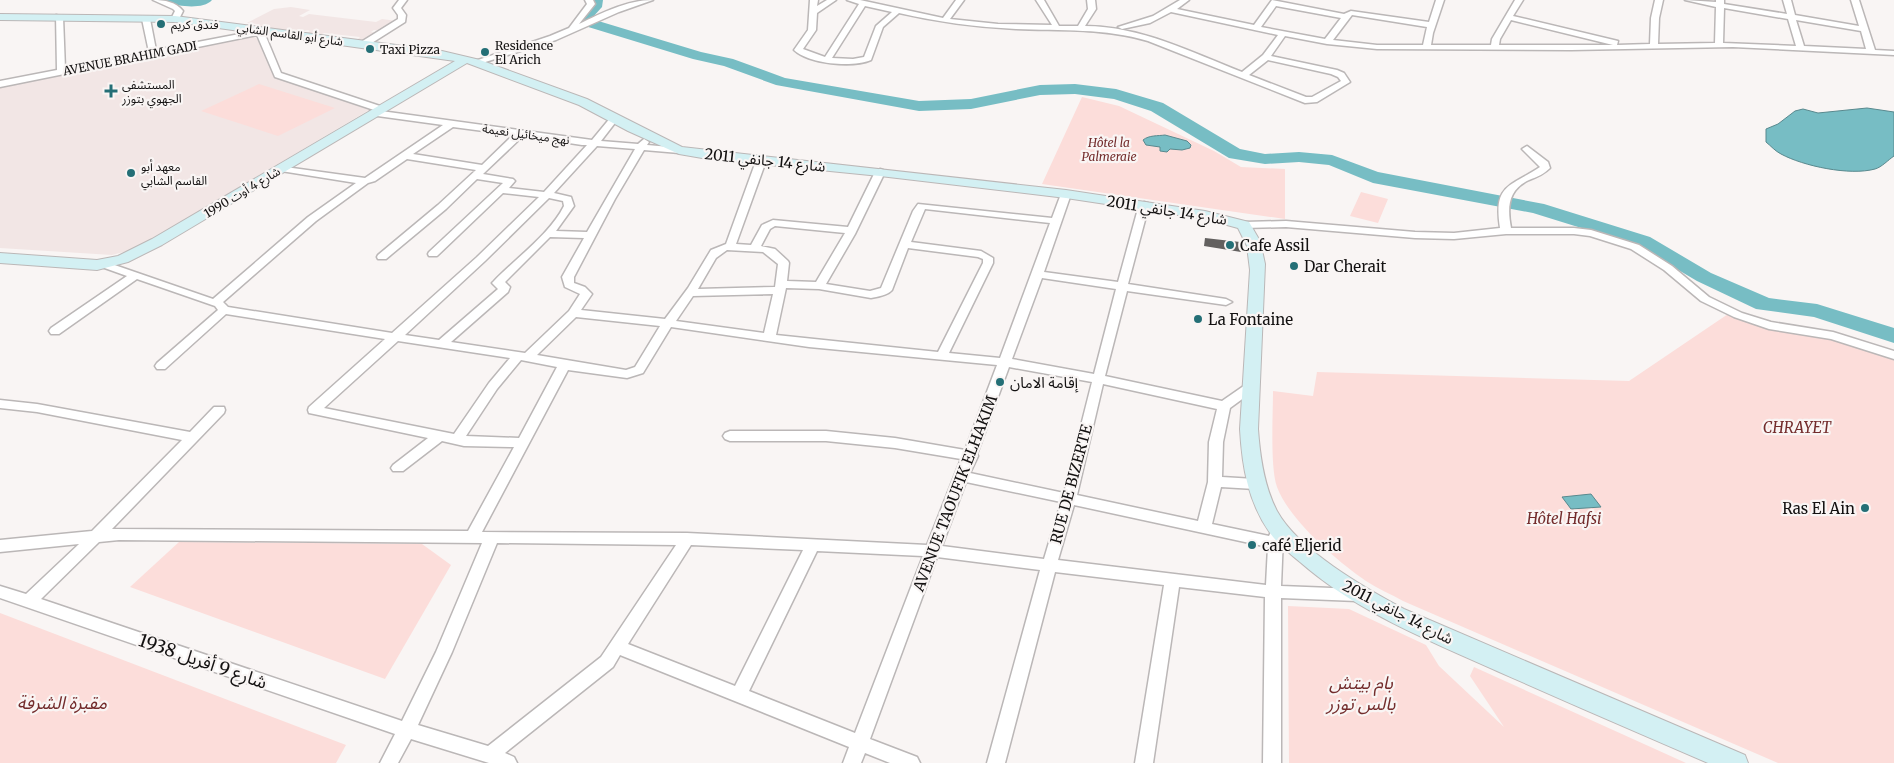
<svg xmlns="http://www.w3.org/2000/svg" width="1894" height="763" font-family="Merriweather,'Noto Sans Arabic',serif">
	<rect width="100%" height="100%" fill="#f9f5f4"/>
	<!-- built -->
	<g fill="#f2e6e5">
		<polygon points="291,7 310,10 299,16 303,17 309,14 376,22 382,19 397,21 381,31 374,30 371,32 377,33 363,41 357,40 360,37 324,33 320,35 306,34 310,31 308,30 298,32 254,26 258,24 247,23 274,9"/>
		<polygon points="253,35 258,40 275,77 369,110 135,249 112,255 0,248 0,88"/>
	</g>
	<!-- green -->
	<g fill="#fcddda">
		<polygon points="259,84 335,108 278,136 201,111"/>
		<polygon points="1082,97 1119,106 1214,151 1241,167 1285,169 1285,219 1042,184"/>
		<polygon points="1361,192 1388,199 1378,223 1350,216"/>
		<path d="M1734,310L1770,324L1894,352V763H1778L1403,601C1391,594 1378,589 1366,581C1337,561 1290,521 1277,487C1270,467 1273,415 1273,391L1313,396L1317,372L1629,381Z"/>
		<polygon points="179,542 422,544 451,565 385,679 130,587"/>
		<polygon points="1288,606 1349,609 1426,645 1439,666 1504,727 1470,676 1474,667 1686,763 1289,763"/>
		<polygon points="0,613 346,745 336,763 0,763"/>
	</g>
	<!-- water -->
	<g fill="#77bdc4" stroke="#59898e">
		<path d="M1867,108L1894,112V156C1888,160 1882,167 1875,169C1850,176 1803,166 1781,154C1775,151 1771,146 1766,142V129L1778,124L1795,111L1803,109L1818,113Z"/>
		<path d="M1165,135L1187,141L1191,145L1190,148L1182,150L1170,149L1167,152L1160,151V147L1146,145L1143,140C1149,135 1158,136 1165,135Z"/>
		<polygon points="1591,494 1601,507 1571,509 1562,497"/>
	</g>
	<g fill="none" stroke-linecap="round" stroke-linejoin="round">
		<!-- river -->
		<g fill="#77bdc4" fill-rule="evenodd">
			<path d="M165,0H212C203,10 179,6 167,3Z"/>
			<polygon points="589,0 603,0 602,7 592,18 595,20 701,52 733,59 785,78 919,101 971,99 1040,85 1075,84 1116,89 1163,103 1240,149 1265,154 1299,152 1332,155 1378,172 1544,204 1650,237 1711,273 1769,298 1817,304 1894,328 1894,343 1814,317 1756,309 1697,281 1636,245 1533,213 1373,183 1329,165 1299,162 1265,164 1229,158 1151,111 1114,99 1075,94 1040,95 971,109 919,111 776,85 724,66 693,59 585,26 581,24 578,17 588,6"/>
		</g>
	</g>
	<!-- building -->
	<polygon fill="#63605f" points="1205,238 1240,242 1241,252 1204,246"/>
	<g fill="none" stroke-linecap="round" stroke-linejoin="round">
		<!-- street casing -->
		<g stroke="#bbb7b7" stroke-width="3">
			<g id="street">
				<path d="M153,0C165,0 176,2 183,11L178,21L171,19L175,11L173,9Z"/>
				<polygon points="399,0 407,0 401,8 406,15 405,22 367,46 361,46 361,42 398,19 398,15 393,8"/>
				<path d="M585,0H593L595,4L579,24C602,13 627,0 653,0L619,12L556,40L479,64L472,62L550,36L569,28L587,4Z"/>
				<path d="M810,0H818L817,6L827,0H836L817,13L816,30L803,49L825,57L859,4L847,0H860L943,18L956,0H964L950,19L998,24L1052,25L1036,0H1044L1059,26H1078L1088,9L1087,0H1095L1096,9L1085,26C1140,26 1191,52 1242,72L1263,55L1278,35L1171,12L1150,23L1122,29L1118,27L1153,16L1180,0H1189L1177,9L1254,25L1272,0L1344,14L1351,11L1429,22L1436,0H1444L1433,33L1431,45H1491L1492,39L1515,0H1523L1513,16L1618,41L1617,45L1650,44L1651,18L1655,0H1663L1659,18L1658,44L1715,43L1716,7L1685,0L1716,2V0H1724V4L1787,14L1783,0H1791L1795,15L1859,26L1851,0H1859L1875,50L1894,51V55L1733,47L1571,50L1377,49L1327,44L1285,36L1271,56L1337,70L1344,73L1350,82L1317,102L1305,103L1148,41C1105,28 1061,31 1016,29C976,27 938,22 899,13L883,27L871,60C852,68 809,64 794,50L808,30ZM865,6L892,12L876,26L864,57L853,59L832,58ZM1276,6L1341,18L1325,39L1261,27ZM1724,8L1788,19L1796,46L1723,43ZM1352,15L1427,27L1423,45H1377L1333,40ZM1511,20L1613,45H1499L1500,39ZM1796,20L1861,31L1866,49L1804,46ZM1268,60L1331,74L1338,77L1341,81L1312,97H1306L1249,75Z"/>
				<path d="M56,15L63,17L65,69L149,52L142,19L146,17L150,19L156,50L255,31L259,28L264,32L281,73L383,107L384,109L381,111L592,140L611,117L614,116L618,119L601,141L638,144L644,139L649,142L647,145L682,148L684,150L679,153L644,150L615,199L574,277V283L585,287L592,294L581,310L665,319L688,288L711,250L726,244L756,161L761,158L766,161L736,244L751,245L762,225L773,220L848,227L875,172L880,169L883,170L885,172L855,234L826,284L870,291L881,288L913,211L918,204L1052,218L1061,194L1062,192H1070L1071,194L1044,272L1118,282L1139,205L1144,202L1148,203L1149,205L1128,284L1226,299L1232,302L1226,305L1127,291L1105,376L1222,401L1248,383H1256L1258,386L1256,389L1230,408L1223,442L1222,477L1255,479L1260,480L1262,484L1260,488L1255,489L1221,487L1212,524L1269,536L1271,532L1276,530L1281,532L1283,536L1281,586L1357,589L1362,591L1365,595L1362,599L1357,601L1281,598V763H1263L1265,597L1179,587L1153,763H1135L1164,585L1055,572L1005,763H987L1040,570L937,557L870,739L917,757L920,763H890L865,753L861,763H843L849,747L620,655L613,667L505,753L514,757L517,763H489L411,739L398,763H380L395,734L0,598V586L26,594L79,544L0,552V540L92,531L182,440L37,412L0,408V400L37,404L190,432L214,407H224L225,410L224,413L112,529L468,531L514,447L464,446L442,441L403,471H393L391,468L393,465L428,438L309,413L308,410L309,407L385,339L226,314L165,369H157L155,366L157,363L218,310L215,306L137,279L59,334H51L49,331L51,328L127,276L99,266L98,264L99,262L103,261L213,299L308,217L356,183L281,171L276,168L278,166L365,178L443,125L370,115V111H377L275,77L257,35L0,87V81L57,70ZM453,127L513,135L482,165L413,154ZM523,136L582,145H587L544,192L509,188L515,181L513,179L483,174ZM597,146L635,149L587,232L556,231L574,206L571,197L554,193ZM407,159L476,170L438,205L378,255L377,257L378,259H386L446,209L477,179L503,183L429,252L428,254L429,256H437L503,193L539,197L477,257L392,333L228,307L223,302L316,221L368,183L375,181ZM549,198L563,201L564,206C550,234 516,258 494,281L492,283L498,289L439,340L405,335L485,261ZM925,209L1050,223L1000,358L949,353L993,263V258L981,251L911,242ZM775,226L845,233L816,282L787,281L789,263L788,261L775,249L761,246L770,229ZM550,237L584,238L562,277L565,287L580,294L569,311L525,353L451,342L508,292L510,287L505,282ZM908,248L978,257L983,259V263L938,352L776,335L786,288L819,289L871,298C877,297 888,295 892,290ZM727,250L763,252L778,264L775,287L698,289L716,258ZM1042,278L1116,289L1094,374L1012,359ZM773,294L764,333L676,321L693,296ZM576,317L660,326L635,367L626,370L537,355ZM671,327L809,347L997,365L965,450L895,438L826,431H730L725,433L723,436L725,439L730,441H826L895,448L961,459L927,545L687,533L482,532L568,370L627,378L643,373ZM398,341L510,358L489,383L454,434L324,408ZM521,360L557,367L519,438L466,436L497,389ZM1009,367L1092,382L1064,493L970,473L978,456L977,454ZM1103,384L1217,409L1209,442L1208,482L1198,521L1077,495ZM966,482L1061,502L1044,559L942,546ZM1074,505L1268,547L1266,585L1058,560ZM119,540L482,543L436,652L402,721L41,599L99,542ZM497,543L676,545L601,657L488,746L418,725L452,652ZM691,545L803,550L735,686L628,644ZM817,551L923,556L855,733L749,691Z"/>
				<path d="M1527,146L1548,162L1550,168C1544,174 1537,177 1529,180C1508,190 1507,207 1511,228H1574L1591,230L1639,245L1672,266L1709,297L1742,313L1771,322L1833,332L1894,351V359L1831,339L1769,329L1734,317L1701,301L1664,270L1631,249L1590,236L1574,234H1506L1454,239L1415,238L1286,227L1244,228L1239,225L1244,222L1286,221L1415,232L1454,233L1500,228C1493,184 1510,187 1540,167L1522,149Z"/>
			</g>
		</g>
		<!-- secondary casing -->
		<g stroke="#bbb7b7" stroke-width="2">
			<path id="secondary" d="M0,14L175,16L442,51L480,60L587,99L682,147L1066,190L1205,211L1249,222L1260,241L1265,264L1258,429C1260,457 1264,486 1277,511C1298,550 1365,588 1404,609L1745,755L1748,763H1708C1638,733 1567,702 1497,671C1428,640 1357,612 1300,562C1289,553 1278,544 1270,533C1248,502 1242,466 1240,429L1250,270L1247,246L1238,228L1205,219L1066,198L880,176L708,159L679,154L628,131L579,105L467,63L162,245L128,262L97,270L0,263V253L97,260L118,256L152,239L455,61L175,22L0,20Z"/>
		</g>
		<!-- street -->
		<use href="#street" fill="#fff" fill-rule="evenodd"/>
		<!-- secondary -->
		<use href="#secondary" fill="#d3f0f3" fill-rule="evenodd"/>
	</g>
	<!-- markers -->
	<g fill="#246f76" stroke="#f9f5f4" stroke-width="2">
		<circle cx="161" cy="24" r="5"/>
		<circle cx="370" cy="49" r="5"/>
		<circle cx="485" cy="52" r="5"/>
		<path d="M108.5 83.5h5v5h5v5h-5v5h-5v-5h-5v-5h5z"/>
		<circle cx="131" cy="173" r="5"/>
		<circle cx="1230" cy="245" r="5"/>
		<circle cx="1294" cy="266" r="5"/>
		<circle cx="1198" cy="319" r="5"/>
		<circle cx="1000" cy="382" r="5"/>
		<circle cx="1865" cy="508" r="5"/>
		<circle cx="1252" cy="545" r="5"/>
	</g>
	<g text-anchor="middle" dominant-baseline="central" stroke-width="4.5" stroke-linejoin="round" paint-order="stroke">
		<!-- far-poi labels -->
		<g font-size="12" fill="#131111" stroke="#f9f5f4" text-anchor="start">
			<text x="171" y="24">فندق كريم</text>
			<text x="495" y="45">Residence<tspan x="495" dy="14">El Arich</tspan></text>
			<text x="380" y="49">Taxi Pizza</text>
			<text x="122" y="84">المستشفى<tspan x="122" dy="14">الجهوي بتوزر</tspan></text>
			<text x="141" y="166">معهد أبو<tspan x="141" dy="14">القاسم الشابي</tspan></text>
		</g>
		<!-- far-street labels -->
		<g font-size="12" fill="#131111" stroke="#f9f5f4">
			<text transform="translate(290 34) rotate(8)">شارع أبو القاسم الشابي</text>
			<text transform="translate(130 58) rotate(-11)">AVENUE BRAHIM GADI</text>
			<text transform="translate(526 134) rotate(8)">نهج ميخائيل نعيمة</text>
			<text transform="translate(242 192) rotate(-31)">شارع 4 أوت 1990</text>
		</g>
		<!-- far-park labels -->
		<g font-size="12" font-style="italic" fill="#732c2c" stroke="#f9f5f4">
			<text x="1109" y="142">Hôtel la<tspan x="1109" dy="14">Palmeraie</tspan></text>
		</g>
		<!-- street labels -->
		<g font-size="15" fill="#131111" stroke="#f9f5f4">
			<text transform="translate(765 160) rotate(6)">شارع 14 جانفي 2011</text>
			<text transform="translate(1167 210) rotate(9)">شارع 14 جانفي 2011</text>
			<text transform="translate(1071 484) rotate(-75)">RUE DE BIZERTE</text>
			<text transform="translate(955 493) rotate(-69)">AVENUE TAOUFIK ELHAKIM</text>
			<text transform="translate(1398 612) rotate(27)">شارع 14 جانفي 2011</text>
		</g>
		<!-- poi labels -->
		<g font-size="15" fill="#131111" stroke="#f9f5f4" text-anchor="start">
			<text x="1240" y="245">Cafe Assil</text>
			<text x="1304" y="266">Dar Cherait</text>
			<text x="1208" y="319">La Fontaine</text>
			<text x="1010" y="382">إقامة الامان</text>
			<text x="1855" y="508" text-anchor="end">Ras El Ain</text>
			<text x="1262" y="545">café Eljerid</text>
		</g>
		<!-- park labels -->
		<g font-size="15" font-style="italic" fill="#732c2c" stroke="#f9f5f4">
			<text x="1797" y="427">CHRAYET</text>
			<text x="1564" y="518">Hôtel Hafsi</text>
		</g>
		<!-- near-street labels -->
		<g font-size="18" fill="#131111" stroke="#f9f5f4">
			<text transform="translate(203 661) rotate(19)">شارع 9 أفريل 1938</text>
		</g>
		<!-- near-park labels -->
		<g font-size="18" font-style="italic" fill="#732c2c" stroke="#f9f5f4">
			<text x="1361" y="682">بام بيتش<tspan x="1361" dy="21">بالس توزر</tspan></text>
			<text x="62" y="702">مقبرة الشرفة</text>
		</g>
	</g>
</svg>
